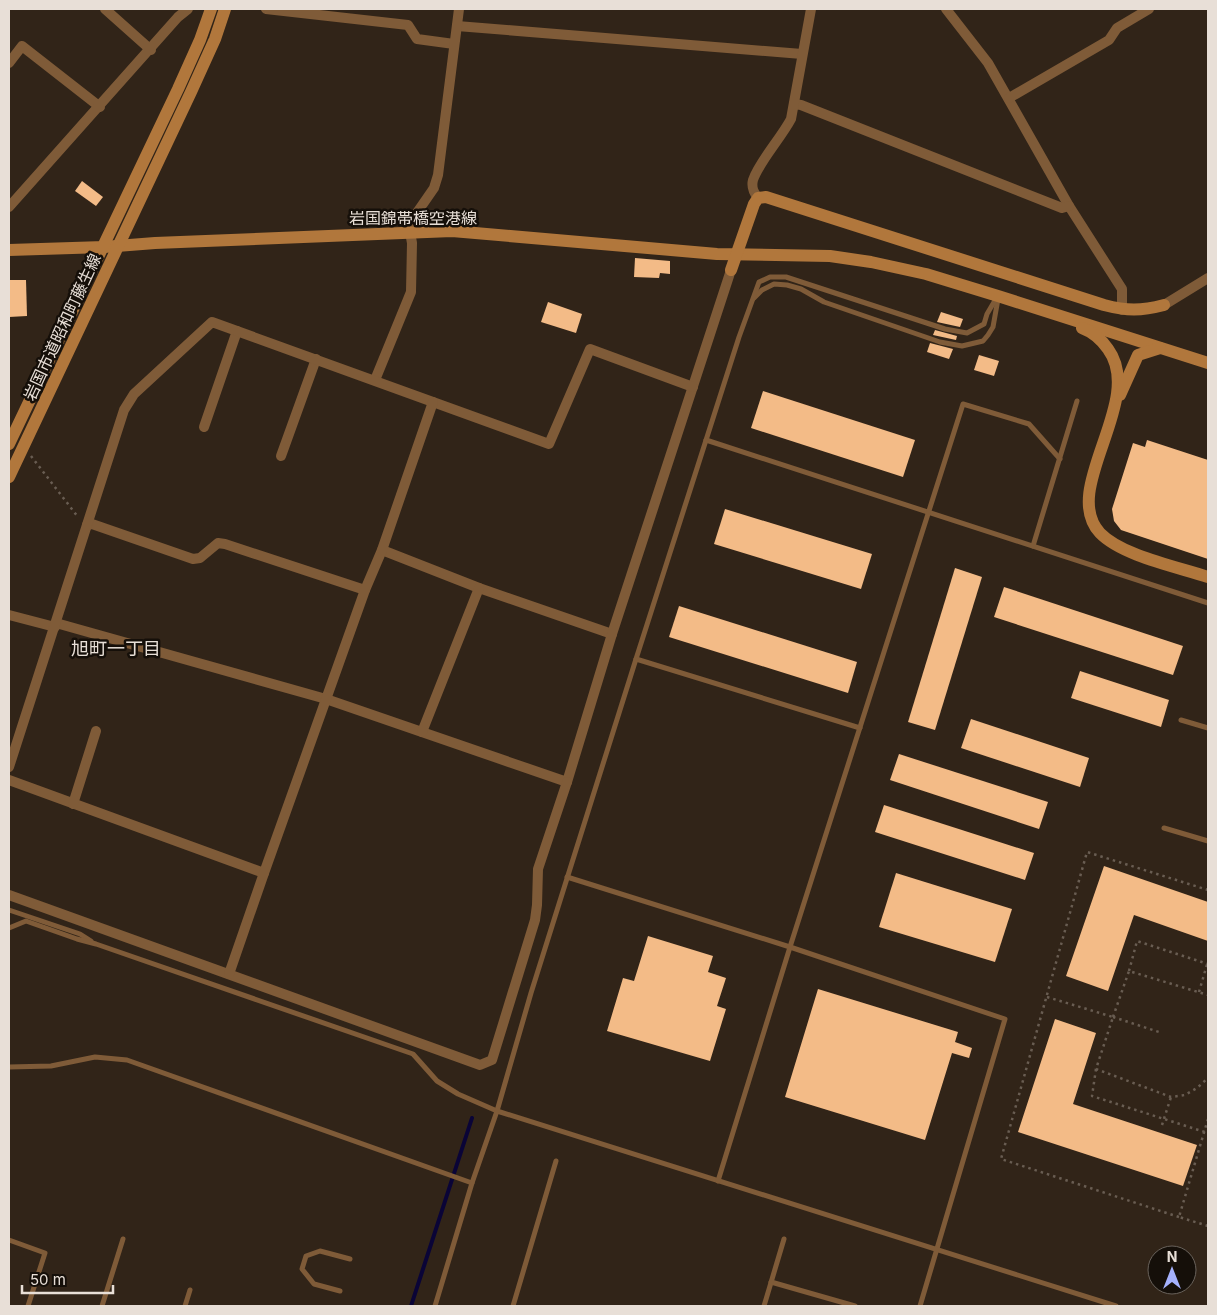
<svg xmlns="http://www.w3.org/2000/svg" width="1217" height="1315" font-family="Inter,'Noto Sans JP',sans-serif">
	<rect width="100%" height="100%" fill="#312418"/>
	<g fill="none" stroke-linecap="round" stroke-linejoin="round">
		<!-- stream -->
		<polyline stroke="#0a0437" stroke-width="4" points="411,1306 472,1118"/>
	</g>
	<!-- building -->
	<g fill="#f3bb87">
		<polygon points="82,181 103,197 96,206 75,191"/>
		<polygon points="635,258 670,261 670,274 660,273 659,278 634,277"/>
		<polygon points="9,280 26,280 27,316 9,317"/>
		<polygon points="548,302 582,314 576,333 541,322"/>
		<polygon points="941,312 963,319 960,327 937,322"/>
		<polygon points="935,330 957,336 956,340 933,335"/>
		<polygon points="930,343 953,349 949,359 927,352"/>
		<polygon points="979,355 999,361 994,376 974,370"/>
		<polygon points="763,391 915,440 903,477 751,428"/>
		<polygon points="1147,440 1208,460 1208,559 1121,530 1114,521 1112,509 1133,443 1145,447"/>
		<polygon points="725,509 872,554 861,589 714,544"/>
		<polygon points="955,568 982,577 935,730 908,722"/>
		<polygon points="1004,587 1183,646 1173,675 994,617"/>
		<polygon points="679,606 857,662 848,693 669,637"/>
		<polygon points="1080,671 1169,700 1161,727 1071,698"/>
		<polygon points="971,719 1089,758 1080,787 961,748"/>
		<polygon points="899,754 1048,802 1039,829 890,780"/>
		<polygon points="884,805 1034,853 1025,880 875,832"/>
		<polygon points="1104,866 1208,902 1208,941 1134,915 1108,991 1066,976"/>
		<polygon points="896,873 1012,909 995,962 879,927"/>
		<polygon points="648,936 713,956 708,972 726,978 717,1006 726,1009 710,1061 607,1031 623,978 634,981"/>
		<polygon points="818,989 958,1032 955,1042 972,1048 969,1058 952,1053 925,1140 785,1097"/>
		<polygon points="1055,1019 1096,1033 1073,1104 1197,1145 1183,1186 1018,1132"/>
	</g>
	<g fill="none" stroke-linecap="round" stroke-linejoin="round">
		<!-- path -->
		<g stroke="#695d52" stroke-width="2.5" stroke-dasharray="2.5 4" stroke-linecap="butt">
			<polyline points="31,456 78,517"/>
			<polyline points="1129,971 1137,941 1208,964"/>
			<polyline points="1199,992 1208,961"/>
			<polyline points="1047,997 1113,1017 1096,1069 1171,1097 1185,1095 1197,1088 1208,1078"/>
			<polyline points="1113,1017 1129,971 1208,995"/>
			<polyline points="1113,1017 1159,1032"/>
			<polyline points="1096,1069 1092,1096 1208,1133"/>
			<polyline points="1208,1119 1179,1217 1208,1226"/>
			<polyline points="1162,1125 1171,1097"/>
			<polyline points="1179,1217 1001,1159 1087,852 1208,890"/>
		</g>
		<!-- lane -->
		<g stroke="#7f5b38" stroke-width="5">
			<polyline points="754,298 762,290 774,284 787,285 801,289 824,302 940,342 962,346 983,341 988,335 993,327 998,299"/>
			<polyline points="706,440 1208,603"/>
			<polyline points="1033,546 1077,401"/>
			<polyline points="636,659 860,728"/>
			<polyline points="1181,720 1208,728"/>
			<polyline points="1164,828 1208,841"/>
			<polyline points="567,877 790,947 1005,1019 920,1306"/>
			<polyline points="9,910 80,934 91,941"/>
			<polyline points="9,928 26,921 77,939 96,944 413,1054 437,1081 458,1094 497,1111 1116,1306"/>
			<polyline points="9,1067 51,1066 95,1057 127,1060 472,1183"/>
			<polyline points="718,1181 790,947 963,404 1029,424 1060,459"/>
			<polyline points="9,1240 45,1253 28,1306"/>
			<polyline points="771,1282 855,1306"/>
			<polyline points="340,1291 314,1284 302,1269 306,1256 320,1251 350,1259"/>
			<polyline points="102,1306 123,1239"/>
			<polyline points="185,1306 190,1290"/>
			<polyline points="435,1306 472,1183 497,1111 531,993 636,659 739,337 759,282 770,277 786,277 945,329 967,333 984,324 987,314 997,297"/>
			<polyline points="513,1306 556,1161"/>
			<polyline points="764,1306 784,1239"/>
		</g>
		<!-- street -->
		<g stroke="#7f5b38" stroke-width="10">
			<polyline points="105,9 151,50"/>
			<polyline points="266,9 408,25 417,39 454,44"/>
			<polyline points="946,9 988,63 1069,206 1122,289 1122,310"/>
			<polyline points="457,26 802,54"/>
			<polyline points="9,63 22,46 100,107"/>
			<polyline points="1009,98 1109,40 1117,28 1149,9"/>
			<polyline points="794,104 801,105 1062,208 1069,206"/>
			<path d="M758,198C754,193 751,188 753,180C759,162 781,138 791,119L811,9"/>
			<polyline points="9,207 178,17 188,9"/>
			<polyline points="1164,305 1208,278"/>
			<polyline points="375,380 411,292 412,243 410,232 416,214 434,188 438,175 459,9"/>
			<polyline points="204,427 237,331"/>
			<polyline points="281,456 316,359"/>
			<polyline points="87,525 92,524 193,559 200,558 218,543 225,544 365,590"/>
			<polyline points="382,550 479,588 612,634"/>
			<polyline points="9,615 55,627"/>
			<polyline points="56,623 326,699 567,782 612,634 731,270"/>
			<polyline points="422,732 479,588"/>
			<polyline points="9,767 124,410 134,394 212,322 549,444 590,349 693,387"/>
			<polyline points="9,780 264,873"/>
			<polyline points="73,804 96,731"/>
			<polyline points="9,895 480,1065 492,1060 535,920 537,905 538,869 567,782"/>
			<polyline points="229,974 264,873 365,590 382,550 433,402"/>
		</g>
		<!-- secondary -->
		<g stroke="#b1773c" stroke-width="12">
			<polyline points="9,250 104,247 155,243 452,231 717,254 830,256 871,262 926,274 998,296 1208,363"/>
			<path d="M731,270L754,204L758,198L766,197L1104,305C1127,311 1141,311 1164,305"/>
			<path d="M1082,328C1093,332 1101,339 1108,349C1146,401 1059,489 1100,533C1122,556 1178,567 1208,577"/>
			<polyline points="1120,395 1138,355 1160,348"/>
			<polyline points="9,444 178,89 200,40 211,9"/>
			<polyline points="9,477 191,92 215,39 225,9"/>
		</g>
	</g>
	<g text-anchor="middle" dominant-baseline="central" stroke-width="5" stroke-linejoin="round" paint-order="stroke">
		<!-- street labels -->
		<g font-size="16" fill="#e8dfd7" stroke="#150f09">
			<text x="413" y="218">岩国錦帯橋空港線</text>
			<text transform="translate(62 327) rotate(-65)">岩国市道昭和町藤生線</text>
		</g>
		<!-- neighbourhood labels -->
		<g font-size="18" fill="#e8dfd7" stroke="#150f09">
			<text x="116" y="648">旭町一丁目</text>
		</g>
	</g>
	<!-- border -->
	<rect width="1217" height="1315" fill="none" stroke="#e8dfd7" stroke-width="20"/>
	<!-- north arrow -->
	<g transform="translate(1172 1270)"><circle r="24" fill="#150f09" stroke="#69625b"/>
	<path d="M0-4L9 19L0 12L-9 19Z" fill="#a5b1fc"/>
	<text y="-8" font-size="14" font-weight="bold" text-anchor="middle" fill="#e8dfd7">N</text>
	</g>
	<!-- scale -->
	<path d="M22 1285v8h91v-8" fill="none" stroke="#e8dfd7" stroke-width="2.5"/>
	<text x="30" y="1285" font-size="15" fill="#e8dfd7" stroke="#150f09" stroke-width="4" paint-order="stroke">50 m</text>
</svg>
